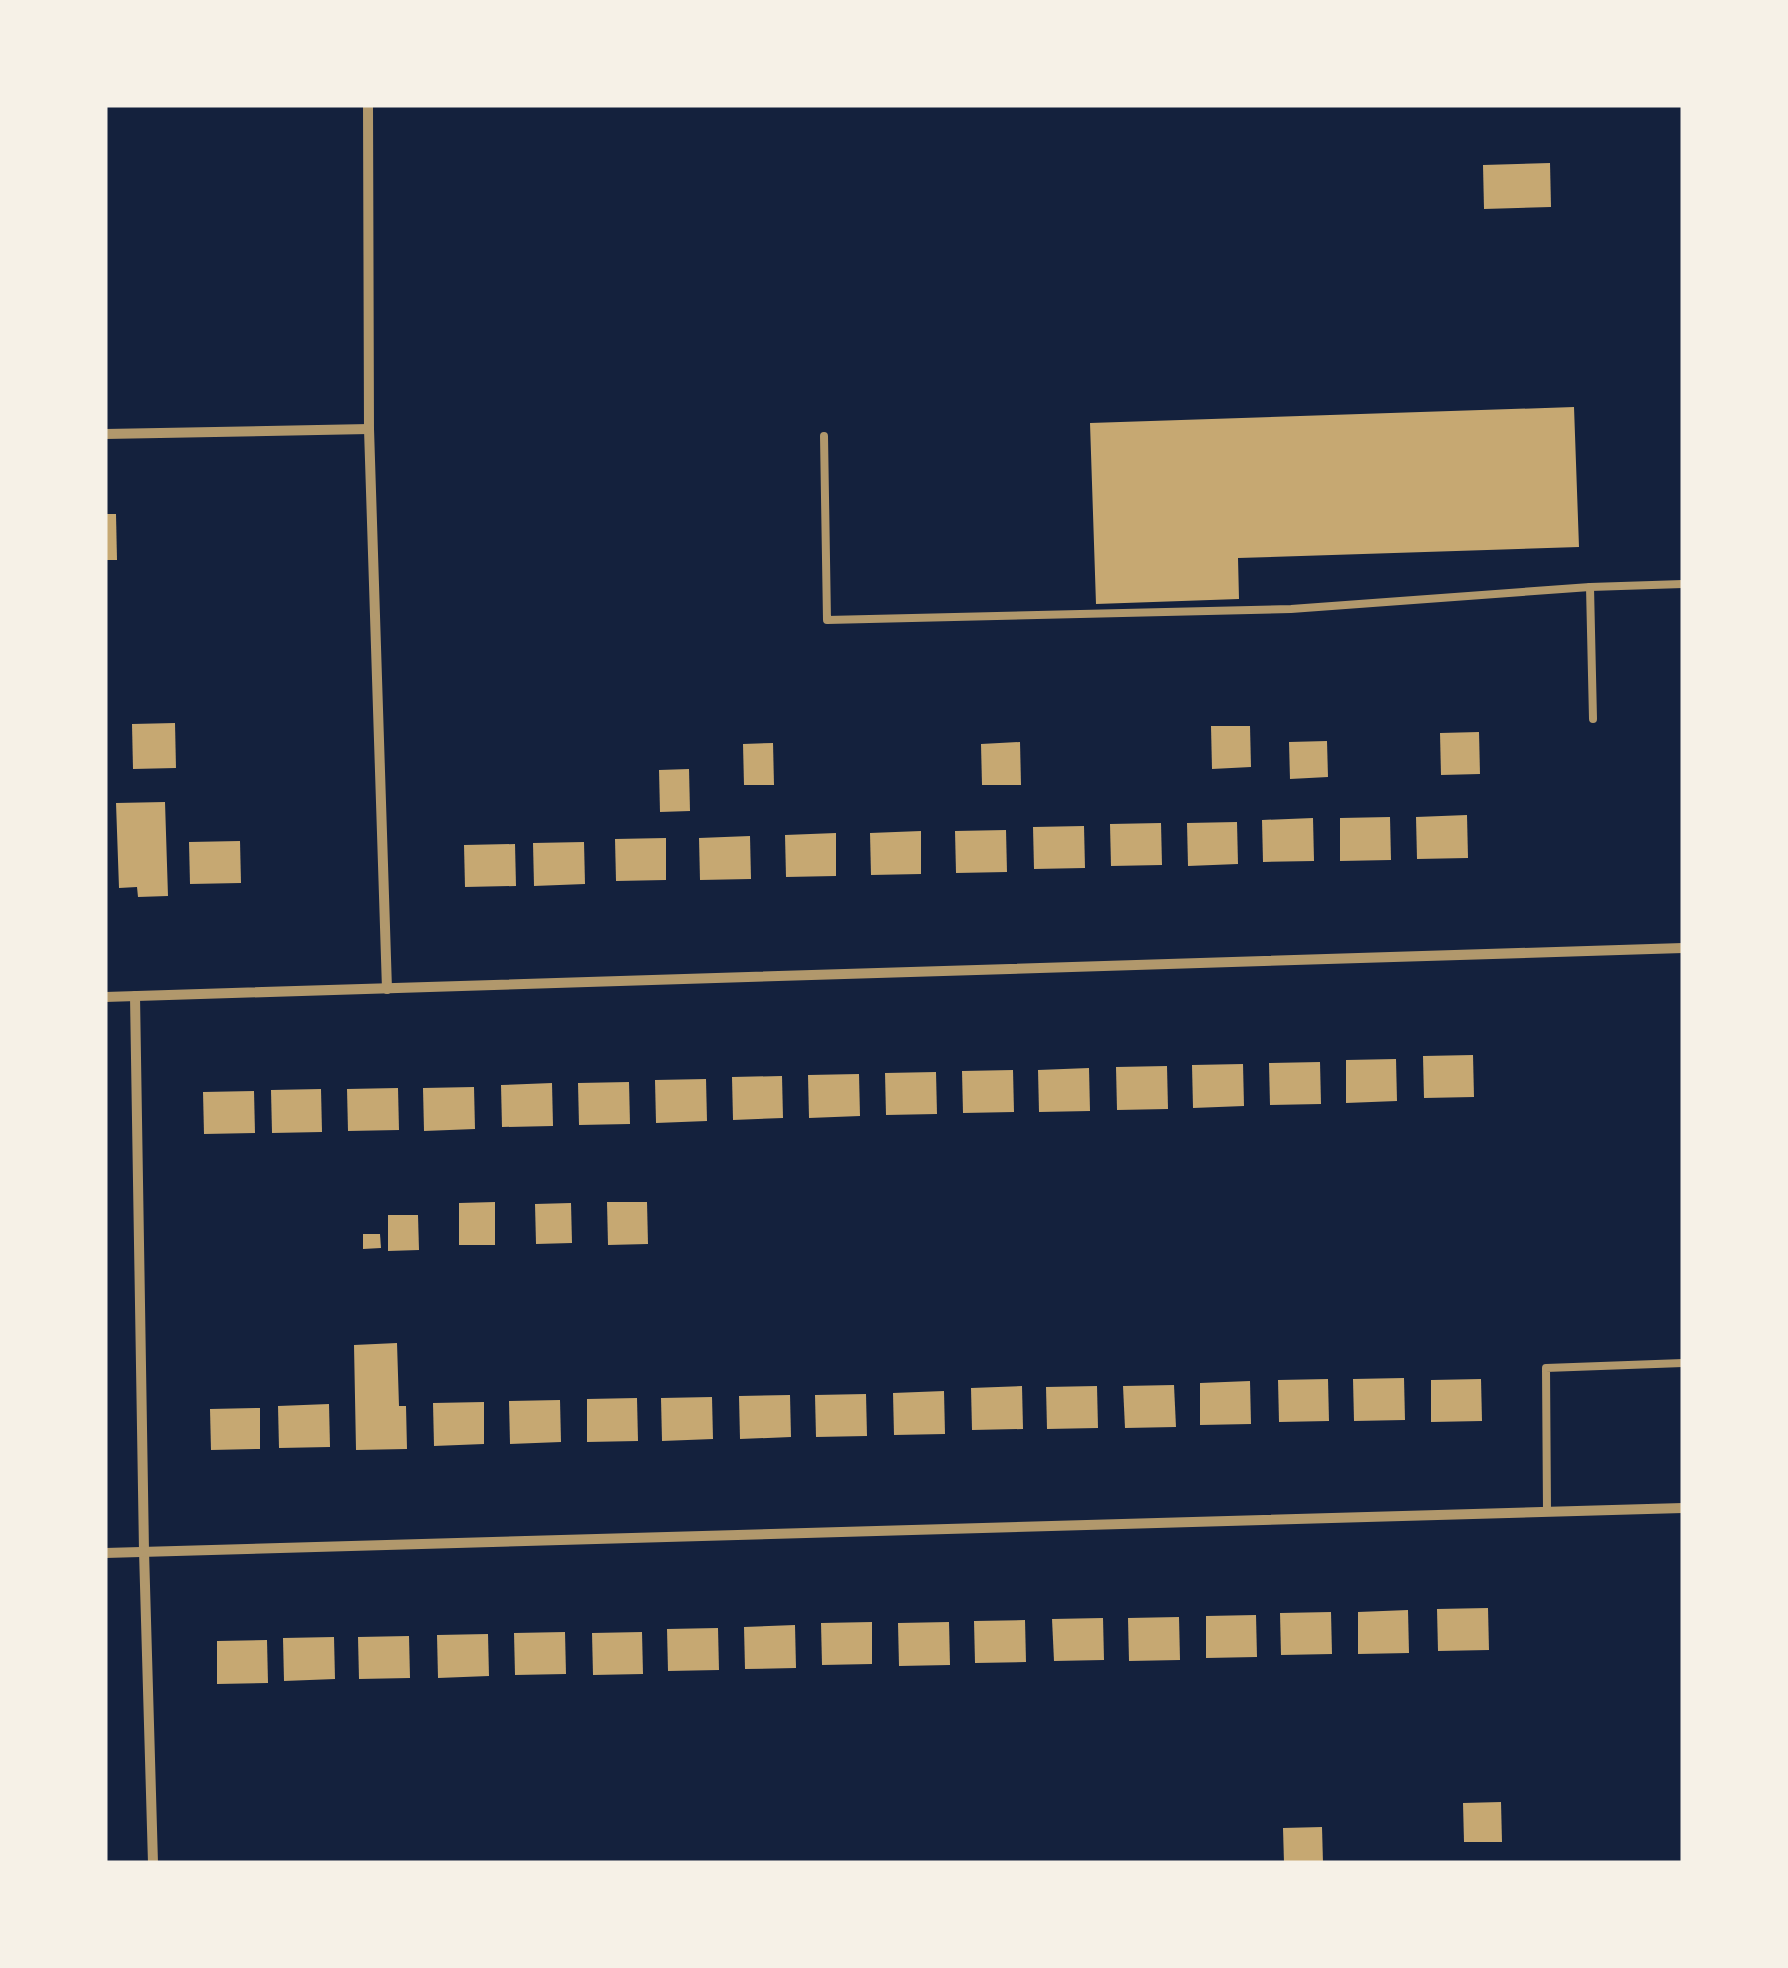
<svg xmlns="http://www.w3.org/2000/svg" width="1788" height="1968" font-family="Commissioner,sans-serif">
	<rect width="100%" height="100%" fill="#14213d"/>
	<!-- building -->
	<g fill="#c6a872">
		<polygon points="1550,163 1551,207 1484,209 1483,165"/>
		<polygon points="1574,407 1579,547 1238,558 1239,599 1096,604 1090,423"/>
		<polygon points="105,514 116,514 117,560 105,560"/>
		<polygon points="175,723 176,768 133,769 132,724"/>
		<polygon points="1211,726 1250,726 1251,767 1212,769"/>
		<polygon points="1479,732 1480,774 1441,775 1440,733"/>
		<polygon points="1327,741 1328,777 1290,779 1289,742"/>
		<polygon points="1020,742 1021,785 982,785 981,744"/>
		<polygon points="773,743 774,785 744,785 743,744"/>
		<polygon points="689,769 690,811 660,812 659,770"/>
		<polygon points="165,802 168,896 138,897 137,887 119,888 116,803"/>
		<polygon points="1467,815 1468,858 1417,859 1416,817"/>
		<polygon points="1390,817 1391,860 1340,861 1340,818"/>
		<polygon points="1313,818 1314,861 1263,862 1262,820"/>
		<polygon points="1237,822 1238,864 1188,866 1187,823"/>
		<polygon points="1161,823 1162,865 1111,866 1110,824"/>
		<polygon points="1084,826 1085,868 1034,869 1033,827"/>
		<polygon points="1006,830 1007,872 956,873 955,831"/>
		<polygon points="921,831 921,874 871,875 870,833"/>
		<polygon points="836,833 836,876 786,877 785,835"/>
		<polygon points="750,836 751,879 700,880 699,838"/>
		<polygon points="666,838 666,880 616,881 615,839"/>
		<polygon points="240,841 241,883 190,884 189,842"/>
		<polygon points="584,842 585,884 534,886 533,843"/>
		<polygon points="515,844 516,886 465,887 464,845"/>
		<polygon points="1473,1055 1474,1097 1424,1098 1423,1056"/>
		<polygon points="1396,1059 1397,1101 1346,1103 1346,1060"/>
		<polygon points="1320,1062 1321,1104 1270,1105 1269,1063"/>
		<polygon points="1243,1064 1244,1106 1193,1108 1192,1065"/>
		<polygon points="1167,1066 1168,1109 1117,1110 1116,1067"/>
		<polygon points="1089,1068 1090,1111 1039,1112 1038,1070"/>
		<polygon points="1013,1070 1014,1112 963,1113 962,1071"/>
		<polygon points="936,1072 937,1114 886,1115 885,1073"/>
		<polygon points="859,1074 860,1116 809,1118 808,1075"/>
		<polygon points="782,1076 783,1118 733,1120 732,1077"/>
		<polygon points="706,1079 707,1121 656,1123 655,1080"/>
		<polygon points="629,1082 630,1124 579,1125 578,1083"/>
		<polygon points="552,1083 553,1126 502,1127 501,1085"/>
		<polygon points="474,1087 475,1129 424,1131 423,1088"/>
		<polygon points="398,1088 399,1130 348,1131 347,1089"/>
		<polygon points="321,1089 322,1132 272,1133 271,1090"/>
		<polygon points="254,1091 255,1133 204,1134 203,1092"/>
		<polygon points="495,1202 495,1245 459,1245 459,1203"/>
		<polygon points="607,1202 647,1202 648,1244 608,1245"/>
		<polygon points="571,1203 572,1243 536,1244 535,1204"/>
		<polygon points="388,1215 418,1215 419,1250 388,1251"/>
		<polygon points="363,1234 380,1234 381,1248 363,1249"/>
		<polygon points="397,1343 399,1406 406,1406 407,1449 356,1450 354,1345"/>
		<polygon points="1404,1378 1405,1420 1354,1421 1353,1379"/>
		<polygon points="1328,1379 1329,1421 1279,1422 1278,1380"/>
		<polygon points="1481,1379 1482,1421 1431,1422 1431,1380"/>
		<polygon points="1250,1381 1251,1424 1200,1425 1200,1383"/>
		<polygon points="1174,1385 1176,1427 1125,1428 1123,1386"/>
		<polygon points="1022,1386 1023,1429 972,1430 971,1388"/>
		<polygon points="1097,1386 1098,1428 1047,1429 1046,1387"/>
		<polygon points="944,1391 945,1434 894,1435 893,1393"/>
		<polygon points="866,1394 867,1436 816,1437 815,1395"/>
		<polygon points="790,1395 791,1437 740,1439 739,1396"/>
		<polygon points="712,1397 713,1439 662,1441 661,1398"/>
		<polygon points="637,1398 638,1441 587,1442 587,1399"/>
		<polygon points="560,1400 561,1442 510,1444 509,1401"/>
		<polygon points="484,1402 484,1444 434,1446 433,1403"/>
		<polygon points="329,1404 330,1447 279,1448 278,1406"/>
		<polygon points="260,1408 260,1449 211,1450 210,1409"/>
		<polygon points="1488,1608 1489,1650 1438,1651 1437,1609"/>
		<polygon points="1408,1610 1409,1653 1358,1654 1358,1612"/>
		<polygon points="1331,1612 1332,1654 1281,1655 1280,1613"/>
		<polygon points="1256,1615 1257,1657 1206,1658 1206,1616"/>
		<polygon points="1179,1617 1180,1660 1129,1661 1128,1618"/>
		<polygon points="1103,1618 1104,1660 1054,1661 1052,1619"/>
		<polygon points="1025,1620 1026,1662 975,1663 974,1621"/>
		<polygon points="872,1622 872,1664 822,1665 821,1623"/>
		<polygon points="949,1622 950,1665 899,1666 898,1623"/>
		<polygon points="795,1625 796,1668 745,1669 744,1627"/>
		<polygon points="718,1628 719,1670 668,1671 667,1629"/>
		<polygon points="565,1632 566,1674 515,1675 514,1633"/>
		<polygon points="642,1632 643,1674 593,1675 592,1633"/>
		<polygon points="488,1634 489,1676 438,1678 437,1635"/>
		<polygon points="409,1636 410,1678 359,1679 358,1637"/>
		<polygon points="334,1637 335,1679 284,1681 283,1638"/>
		<polygon points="267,1640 268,1683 217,1684 217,1641"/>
		<polygon points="1501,1802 1502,1842 1464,1842 1463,1803"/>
		<polygon points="1322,1827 1323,1863 1284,1863 1283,1828"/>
	</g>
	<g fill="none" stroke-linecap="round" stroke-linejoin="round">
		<!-- service -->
		<g stroke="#b1986c" stroke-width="8">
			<polyline points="824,436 827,620 1291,609 1590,587 1683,584"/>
			<polyline points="1590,587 1593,719"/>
			<polyline points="1547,1511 1546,1368 1683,1363"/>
		</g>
		<!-- minor -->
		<g stroke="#b1986c" stroke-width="10">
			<polyline points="368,105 369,429 387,989"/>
			<polyline points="105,434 369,429"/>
			<polyline points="135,996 144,1551 153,1863"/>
			<polyline points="105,997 1683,948"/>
			<polyline points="105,1553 1683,1508"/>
		</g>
	</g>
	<!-- border -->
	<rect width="1788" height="1968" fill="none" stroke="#f6f1e7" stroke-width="215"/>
</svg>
